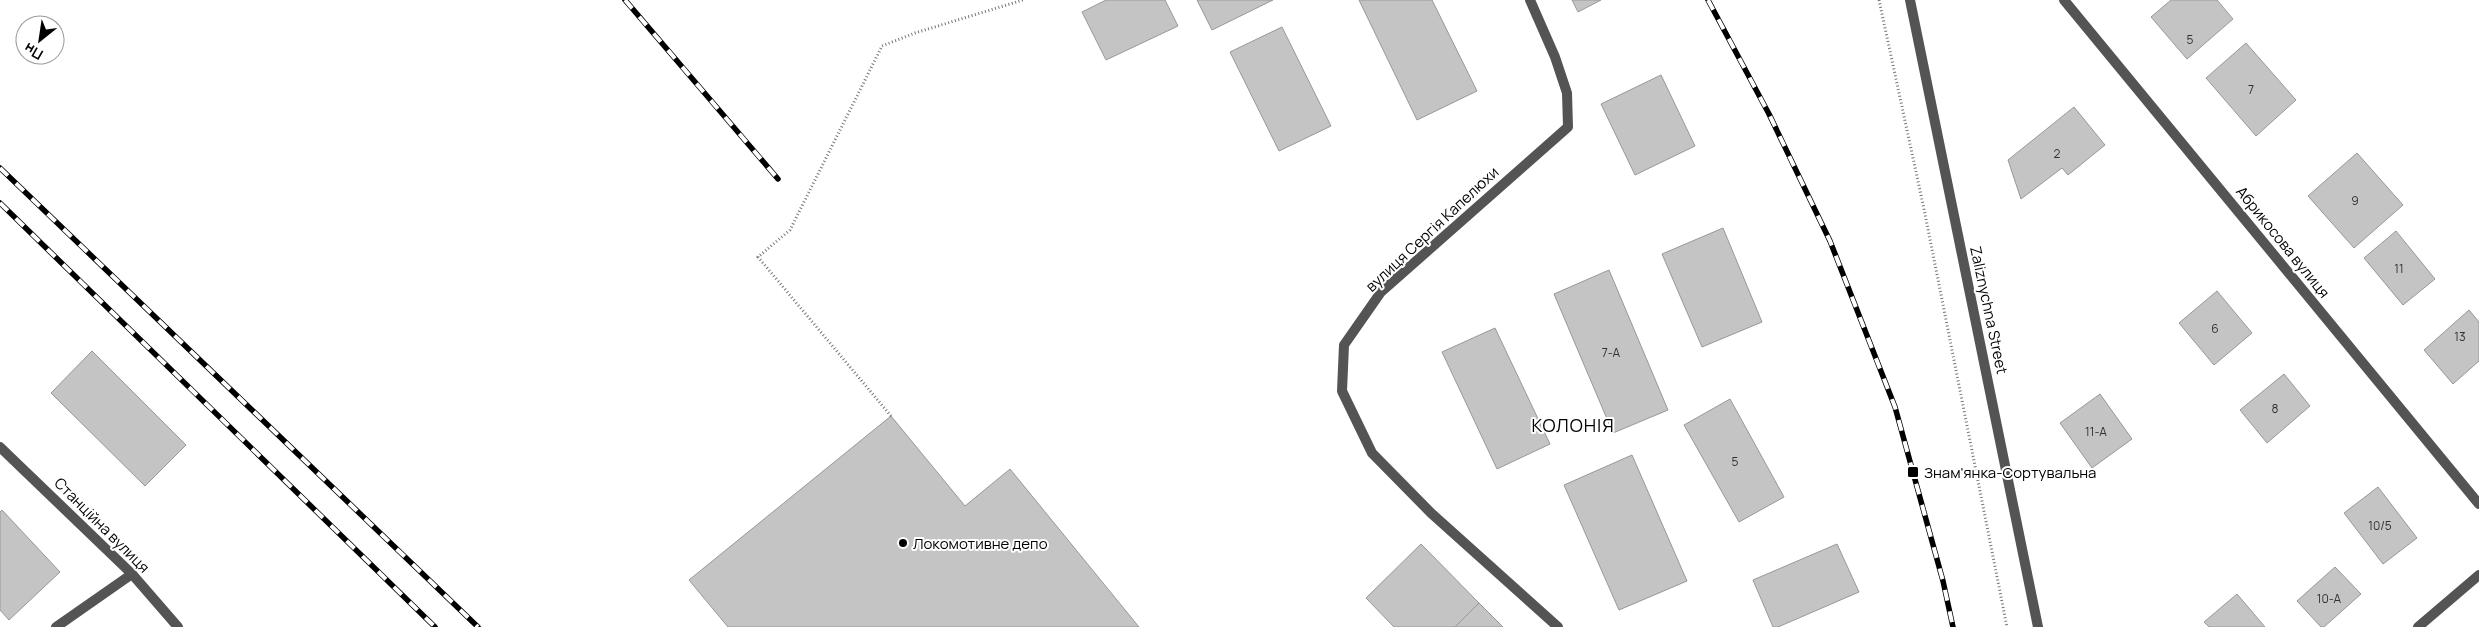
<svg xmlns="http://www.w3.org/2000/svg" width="2479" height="627" font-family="Manrope,sans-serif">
	<rect width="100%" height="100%" fill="#fff"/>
	<!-- building -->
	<g fill="#c4c4c4" stroke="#989898">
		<polygon points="1106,0 1165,0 1178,26 1106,60 1082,12"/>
		<polygon points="1197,0 1273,0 1212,30"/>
		<polygon points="1359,0 1432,0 1477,91 1417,120"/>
		<polygon points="1572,0 1601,0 1578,12"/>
		<polygon points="2171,0 2217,0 2233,19 2187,59 2151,17"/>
		<polygon points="1282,27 1331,126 1279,151 1230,52"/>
		<polygon points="2246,43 2296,100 2256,136 2206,78"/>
		<polygon points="1661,75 1695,146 1635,175 1601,104"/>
		<polygon points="2074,107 2105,145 2068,175 2062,168 2021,199 2008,160"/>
		<polygon points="2357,153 2403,205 2354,248 2308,196"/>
		<polygon points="1723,228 1762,322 1702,347 1662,254"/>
		<polygon points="2396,231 2435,279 2403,305 2364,258"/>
		<polygon points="1609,270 1668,410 1613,433 1554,294"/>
		<polygon points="2217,291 2252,333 2214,365 2179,323"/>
		<polygon points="2469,310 2479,322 2479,361 2453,384 2424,350"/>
		<polygon points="1495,328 1550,444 1497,469 1442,352"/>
		<polygon points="92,351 186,445 145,486 51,393"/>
		<polygon points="2284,374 2310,406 2267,443 2240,410"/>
		<polygon points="2100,394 2132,439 2092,468 2060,423"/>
		<polygon points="1730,399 1784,497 1739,522 1684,425"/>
		<polygon points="891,416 965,506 1010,469 1139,627 728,627 689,580"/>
		<polygon points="1632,455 1687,581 1619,610 1564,485"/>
		<polygon points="2378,487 2417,538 2383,564 2344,513"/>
		<polygon points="2,510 60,572 9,620 0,610 0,512"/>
		<polygon points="1421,544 1479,603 1455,627 1394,627 1366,598"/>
		<polygon points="1837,544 1859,592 1778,627 1773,627 1753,580"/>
		<polygon points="2335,567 2361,594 2324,627 2321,627 2297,601"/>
		<polygon points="2237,594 2265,627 2209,627 2204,622"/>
		<polygon points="1479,603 1503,627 1455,627"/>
	</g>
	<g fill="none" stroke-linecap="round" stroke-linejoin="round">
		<!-- path -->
		<g stroke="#767676" stroke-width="3" stroke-dasharray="1 2.5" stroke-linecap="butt">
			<polyline points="1879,0 1924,209 2007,627"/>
			<polyline points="891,416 758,257 790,230 882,46 915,33 1023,0"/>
		</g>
		<!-- minor -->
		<g stroke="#545454" stroke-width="10">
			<polyline points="1530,0 1555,57 1567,93 1568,127 1381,292 1344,345 1342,391 1372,453 1431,513 1558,627"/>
			<polyline points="2064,0 2479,504"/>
			<polyline points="56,627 132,574"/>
			<polyline points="2418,627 2479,575"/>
		</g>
		<!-- tertiary -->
		<g stroke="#545454" stroke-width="10">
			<polyline points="1910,0 2038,627"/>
			<polyline points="0,447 132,574 178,627"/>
		</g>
		<!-- rail casing -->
		<g stroke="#000" stroke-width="5.5">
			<g id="rail">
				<polyline points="625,0 778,179"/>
				<polyline points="1708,0 1769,114 1830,241 1895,407 1943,581 1953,627"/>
				<polyline points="0,168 478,627"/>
				<polyline points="0,203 435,627"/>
			</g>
		</g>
		<!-- rail -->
		<use href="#rail" stroke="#fff" stroke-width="4" stroke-dasharray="11" stroke-linecap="butt"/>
	</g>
	<!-- markers -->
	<g fill="#000" stroke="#fff" stroke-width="2">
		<rect x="1907" y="466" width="12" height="12" rx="2.5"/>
		<circle cx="903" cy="543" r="5"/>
	</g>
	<g text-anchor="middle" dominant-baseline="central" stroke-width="4" stroke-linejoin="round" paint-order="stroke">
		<!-- number labels -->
		<g font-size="12" fill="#313131">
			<text x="2190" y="39">5</text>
			<text x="2251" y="89">7</text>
			<text x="2057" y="153">2</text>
			<text x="2355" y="200">9</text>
			<text x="2399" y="268">11</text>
			<text x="2215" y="328">6</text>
			<text x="2460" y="336">13</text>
			<text x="1611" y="352">7-А</text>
			<text x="2275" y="408">8</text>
			<text x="2096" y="431">11-А</text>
			<text x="1735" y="461">5</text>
			<text x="2380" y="525">10/5</text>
			<text x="2329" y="598">10-А</text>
		</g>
		<!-- street labels -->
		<g font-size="15" fill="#000" stroke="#fff">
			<text transform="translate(1432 229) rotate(-43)">вулиця Сергія Капелюхи</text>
			<text transform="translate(2283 242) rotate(51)">Абрикосова вулиця</text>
			<text transform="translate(1989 310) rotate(78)">Zaliznychna Street</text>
			<text transform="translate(102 525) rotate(45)">Станційна вулиця</text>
		</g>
		<!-- poi labels -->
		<g font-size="15" fill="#000" stroke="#fff" text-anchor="start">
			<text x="1924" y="472">Знам'янка-Сортувальна</text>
			<text x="913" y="543">Локомотивне депо</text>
		</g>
		<!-- quarter labels -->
		<g font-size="18" letter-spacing="1" fill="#000" stroke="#fff">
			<text x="1573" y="425">КОЛОНІЯ</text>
		</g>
	</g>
	<!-- north arrow -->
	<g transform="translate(40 40) rotate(210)"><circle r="24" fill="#ffffff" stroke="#999999"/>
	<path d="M0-4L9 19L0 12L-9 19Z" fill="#000000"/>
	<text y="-8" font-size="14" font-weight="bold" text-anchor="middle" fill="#000000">Пн</text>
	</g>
</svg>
